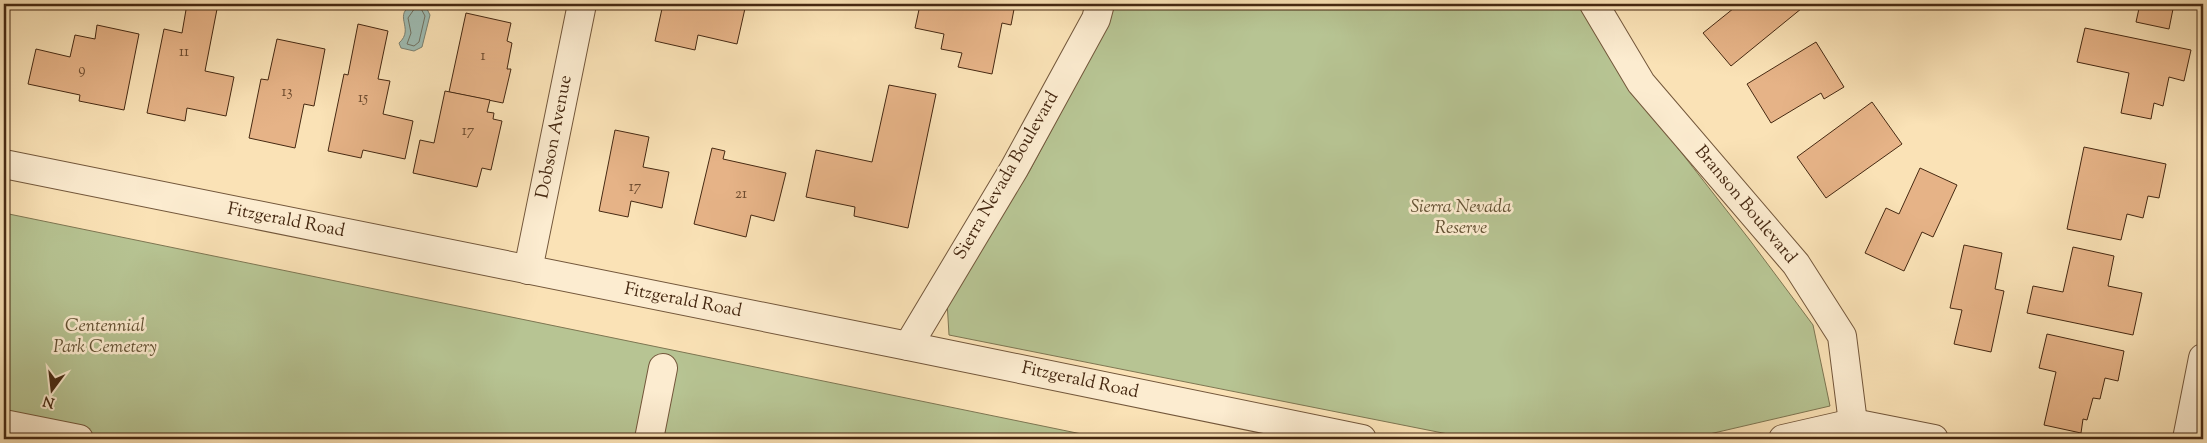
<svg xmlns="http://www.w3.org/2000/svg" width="2207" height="443" font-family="'Sorts Mill Goudy',serif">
	<rect width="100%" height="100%" fill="#fae2b6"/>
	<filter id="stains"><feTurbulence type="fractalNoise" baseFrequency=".004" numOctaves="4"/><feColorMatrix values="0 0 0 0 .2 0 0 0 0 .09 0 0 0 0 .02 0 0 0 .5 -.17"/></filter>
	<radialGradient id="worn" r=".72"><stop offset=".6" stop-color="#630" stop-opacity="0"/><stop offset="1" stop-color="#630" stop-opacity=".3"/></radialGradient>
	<!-- green -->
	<g fill="#b7c493" stroke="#7e7652">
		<polygon points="1113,4 1577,4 1634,92 1749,239 1813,325 1830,406 1688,439 1473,439 949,335 947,301 1029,172 1101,38"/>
		<polygon points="4,213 1106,439 4,439"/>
	</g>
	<!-- water -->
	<path fill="#9fbdb4" stroke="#7b8273" d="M415,4L425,5L430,15L422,47L414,51L401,48L399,43C416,28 390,14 415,4Z"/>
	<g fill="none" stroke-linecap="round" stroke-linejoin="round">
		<!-- shore -->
		<polyline stroke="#727363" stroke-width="1" points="416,4 417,5 408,18 411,33 407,44 414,46 419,42 425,16 419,5 420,4"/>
	</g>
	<!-- building -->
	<g fill="#e6b387" stroke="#462912">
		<polygon points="187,4 218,4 205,71 234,77 226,116 187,108 185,121 147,113 164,29 182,33"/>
		<polygon points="663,4 746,4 737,44 698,35 695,50 655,41"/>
		<polygon points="914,4 1015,4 1011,25 1002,23 992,74 958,67 962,53 941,49 944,34 915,28 920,5"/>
		<polygon points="1739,4 1807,4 1731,66 1703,33"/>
		<polygon points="2140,4 2174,4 2169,29 2136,22"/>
		<polygon points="466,13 511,23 507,41 512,43 507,69 511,69 503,103 449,92"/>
		<polygon points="358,24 388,31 378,79 390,81 383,114 413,121 405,159 363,150 361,158 328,151 344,74 348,75"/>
		<polygon points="97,25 139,34 124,110 79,101 80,95 28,84 36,49 70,57 75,35 95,39"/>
		<polygon points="2085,28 2191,50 2184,81 2169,77 2163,106 2154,103 2151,119 2121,113 2129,73 2077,62"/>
		<polygon points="277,39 325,49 314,106 304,104 295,148 249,138 261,79 268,80"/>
		<polygon points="1816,42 1844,87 1824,99 1821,93 1771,123 1747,84"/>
		<polygon points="889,85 936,94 908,228 854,216 855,207 806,197 816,150 872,162"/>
		<polygon points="445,91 490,100 487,112 494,113 493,119 502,121 491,170 482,168 477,187 413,173 420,140 434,143"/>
		<polygon points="1872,102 1902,144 1826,198 1797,157"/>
		<polygon points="615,130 649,137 643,167 669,172 662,208 631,201 628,217 599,211"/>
		<polygon points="2084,147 2166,164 2159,198 2148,196 2143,218 2127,214 2121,240 2067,229"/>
		<polygon points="712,148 725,151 723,159 786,173 774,221 751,215 746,237 694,224"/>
		<polygon points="1920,168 1957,185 1933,237 1922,232 1904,271 1865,253 1886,208 1899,214"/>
		<polygon points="1964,245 2002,253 1995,289 2004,291 1991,352 1954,344 1962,310 1950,308"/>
		<polygon points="2073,247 2114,256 2108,286 2142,293 2133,335 2027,313 2033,286 2063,292"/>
		<polygon points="2047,334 2124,351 2118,381 2105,378 2100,399 2093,398 2087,420 2083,419 2081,433 2044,425 2056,372 2039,368"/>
	</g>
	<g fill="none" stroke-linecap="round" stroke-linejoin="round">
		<!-- minor casing -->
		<g stroke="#73573b" stroke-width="30">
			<g id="minor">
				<polyline points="1594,4 1641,83 1796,264 1842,336 1853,423"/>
				<polyline points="4,164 908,346 1362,439"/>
				<polyline points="528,270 582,4"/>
				<polyline points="908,346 1014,169 1096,19 1100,4"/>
				<polyline points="4,424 79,439"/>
				<polyline points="649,439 663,368"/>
				<polyline points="1783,439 1853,423 1934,439"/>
				<polyline points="2187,439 2203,358"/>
			</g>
		</g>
		<!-- minor -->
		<use href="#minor" stroke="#fcecd0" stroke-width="28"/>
	</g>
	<g text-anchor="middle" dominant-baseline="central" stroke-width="5" stroke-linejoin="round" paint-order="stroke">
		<!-- number labels -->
		<g font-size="15" fill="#6e4c2f">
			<text x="184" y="52">11</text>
			<text x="483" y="56">1</text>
			<text x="82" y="70">9</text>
			<text x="287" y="92">13</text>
			<text x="363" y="98">15</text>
			<text x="468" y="131">17</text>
			<text x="635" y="187">17</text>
			<text x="741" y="194">21</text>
		</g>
		<!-- street labels -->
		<g font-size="18" fill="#462912" stroke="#fcecd0">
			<text transform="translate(555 137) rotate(-79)">Dobson Avenue</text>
			<text transform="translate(1007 176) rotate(-60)">Sierra Nevada Boulevard</text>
			<text transform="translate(1745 205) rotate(50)">Branson Boulevard</text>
			<text transform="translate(286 221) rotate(11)">Fitzgerald Road</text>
			<text transform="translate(683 301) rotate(11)">Fitzgerald Road</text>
			<text transform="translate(1080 381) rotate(12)">Fitzgerald Road</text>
		</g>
		<!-- park labels -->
		<g font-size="18" font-style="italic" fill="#625032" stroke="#fcecd0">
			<text x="1461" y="208">Sierra Nevada<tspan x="1461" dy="21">Reserve</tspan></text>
			<text x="105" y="327">Centennial<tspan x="105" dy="21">Park Cemetery</tspan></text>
		</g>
	</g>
	<!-- margin -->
	<rect width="2207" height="443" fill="none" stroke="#fae2b6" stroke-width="20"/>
	<rect x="5" y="5" width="2197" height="433" fill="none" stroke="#462912" stroke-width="2.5"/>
	<rect x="10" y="10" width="2187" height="423" fill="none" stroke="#462912"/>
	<!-- north arrow -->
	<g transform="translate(52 390) rotate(195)" stroke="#fcecd0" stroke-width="4" paint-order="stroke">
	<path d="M0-4L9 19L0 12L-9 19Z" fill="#462912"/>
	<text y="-8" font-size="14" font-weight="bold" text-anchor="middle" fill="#462912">N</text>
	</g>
	<rect width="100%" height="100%" filter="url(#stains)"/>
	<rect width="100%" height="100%" fill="url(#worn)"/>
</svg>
